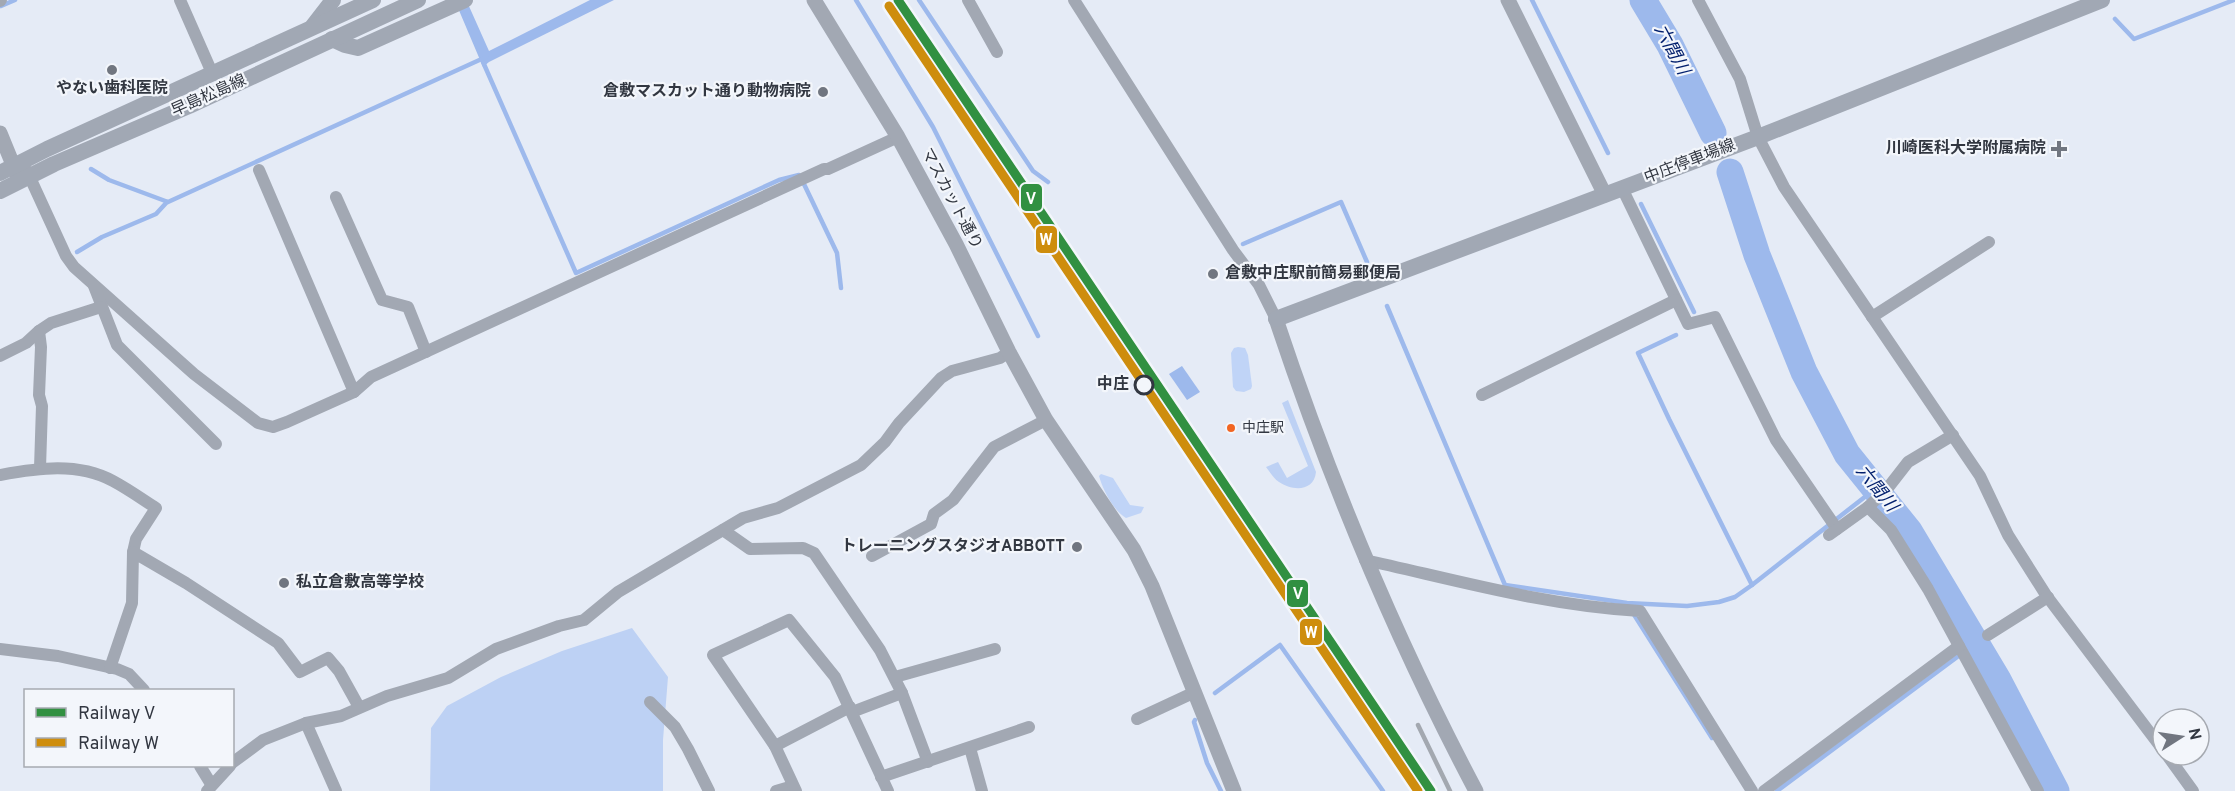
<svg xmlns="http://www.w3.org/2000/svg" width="2235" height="791" font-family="Overpass,'Noto Sans JP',sans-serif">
	<rect width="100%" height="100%" fill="#e5ebf6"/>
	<!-- green -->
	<g fill="#c0d4f7">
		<polygon points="1238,347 1245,348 1248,355 1252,386 1251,389 1244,392 1236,391 1233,387 1231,353 1234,348"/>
		<path d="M1101,474L1113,478L1130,505L1144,507L1141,513L1126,518C1113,510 1103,490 1099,476Z"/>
	</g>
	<!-- forest -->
	<g fill="#bdd1f4">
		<path d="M1288,400L1316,472C1314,492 1292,491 1279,482C1273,478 1270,472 1266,467L1278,462L1287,478L1308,466L1282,403Z"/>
		<polygon points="632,628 668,677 663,740 663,791 430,791 431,728 447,706 501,677 562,651"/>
	</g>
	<!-- water -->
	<g fill="#9db9ec">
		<polygon points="590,0 614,0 489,62 483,67 458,8 468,4 489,51"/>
		<polygon points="1182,366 1200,392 1187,400 1169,374"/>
	</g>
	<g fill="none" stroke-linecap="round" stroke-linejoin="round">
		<!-- stream -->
		<g stroke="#9db9ec" stroke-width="4.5">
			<polyline points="856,0 933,127 1038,336"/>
			<polyline points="919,0 1033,171 1048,182"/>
			<polyline points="1532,0 1608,153"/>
			<polyline points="1,6 15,0"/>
			<polyline points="2115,19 2134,39 2234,0"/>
			<polyline points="483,62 576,273 779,180 799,175"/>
			<polyline points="91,169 109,180 168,202 486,57"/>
			<polyline points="803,182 837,253 841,288"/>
			<polyline points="1641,204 1694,312"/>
			<polyline points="1243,244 1341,202 1367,262"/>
			<polyline points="77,252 102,237 156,214 167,202"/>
			<polyline points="1387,306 1505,585 1627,603 1687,606 1719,602 1735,597 1752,585 1875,489"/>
			<polyline points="1676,335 1638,353 1669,419 1752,585"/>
			<polyline points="1633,613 1712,738"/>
			<polyline points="1215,693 1280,645 1383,791"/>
			<polyline points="1195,720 1194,722 1207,763 1221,791"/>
			<polyline points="1777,791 1976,643"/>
		</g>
		<!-- river -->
		<g stroke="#9db9ec" stroke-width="27">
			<polyline points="1643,0 1670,45 1713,133"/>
			<polyline points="1730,172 1757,255 1804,372 1847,454 1909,531 1998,680 2056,791"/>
		</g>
		<!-- minor -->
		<g stroke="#a2a8b3" stroke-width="12">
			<polyline points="180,0 213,75"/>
			<polyline points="968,0 997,52"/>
			<polyline points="1074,0 1233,250 1259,285 1276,319"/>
			<polyline points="1698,0 1740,79 1758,137 1784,187 1980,476 2008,535 2046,595 2163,750"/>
			<polyline points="0,1 1,0"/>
			<polyline points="259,170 354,392"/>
			<polyline points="27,171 66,256 74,267 194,374 258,423 273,427 287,422 354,392 371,377 824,169 828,169 898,137"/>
			<polyline points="1622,188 1688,324 1715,317 1776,440 1837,529"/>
			<polyline points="336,197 382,300 408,307 426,352"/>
			<polyline points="94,286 117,345 216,444"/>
			<polyline points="1872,317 1989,242"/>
			<polyline points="39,331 41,347 39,395 42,406 40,468"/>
			<polyline points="0,356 26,343 39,331 51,323 101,307"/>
			<polyline points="1482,395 1676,300"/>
			<path d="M0,475C38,468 78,462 113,481C128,489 142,499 156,508L136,539L133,552"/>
			<polyline points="1868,507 1891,530 1928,589 2038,791"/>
			<polyline points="723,530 750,549 803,548 814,553 880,650 902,693 928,762"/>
			<polyline points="1829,535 1868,507 1887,489 1908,462 1953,435"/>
			<polyline points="872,556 931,524 934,514 953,500 994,447 1046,420"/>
			<path d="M1365,560C1456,580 1547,606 1640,611L1752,791"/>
			<polyline points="1988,635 2048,597"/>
			<polyline points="0,649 58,656 117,669 129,674 144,690"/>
			<polyline points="110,668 132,603 133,552 186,583 278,643 300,672 328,658 339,671 359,707"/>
			<polyline points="895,677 995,649"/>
			<polyline points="650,702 675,727 688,749 709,791"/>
			<polyline points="852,712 902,693"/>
			<polyline points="1137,719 1195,692"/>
			<polyline points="306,723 336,791"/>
			<polyline points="775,746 850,707"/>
			<polyline points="970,748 982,791"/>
			<polyline points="2167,755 2193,791"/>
			<polyline points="232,763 263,740 306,723 341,716 387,696 448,678 496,649 559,626 584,620 618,592 743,518 778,508 861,465 885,442 899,423 941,378 952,371 1000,358 1009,352"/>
			<polyline points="200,766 211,784"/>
			<polyline points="881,777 1029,727"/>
			<polyline points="207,791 230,766"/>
			<polyline points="776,791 793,786"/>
			<polyline points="796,791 775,746 713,655 789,620 835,677 888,791"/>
			<polyline points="1764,791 1959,646"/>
		</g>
		<!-- tertiary -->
		<g stroke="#a2a8b3" stroke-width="15">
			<polyline points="814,0 898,137 956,244 1009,352 1046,420 1134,550 1152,586 1234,791"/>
			<polyline points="1508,0 1605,195"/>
			<polyline points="0,133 18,177"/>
			<path d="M1276,319C1330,481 1396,640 1476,791"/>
		</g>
		<!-- secondary -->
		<g stroke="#a1a8b4" stroke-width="16">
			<polyline points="313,26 333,0"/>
			<polyline points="332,39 345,45 358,48 465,0"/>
			<polyline points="0,173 47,149 373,0"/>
			<polyline points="0,191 54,164 189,106 418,0"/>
			<polyline points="1276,319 1758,137 2102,0"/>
		</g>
		<!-- rail -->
		<polyline stroke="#a3a8b0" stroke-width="4.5" points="1418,725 1450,791"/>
		<!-- rail-1 casing -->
		<g stroke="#f3f6fb" stroke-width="14">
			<polyline id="rail-1" points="898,0 1431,791"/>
		</g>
		<!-- rail-2 casing -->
		<g stroke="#f3f6fb" stroke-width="14">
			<polyline id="rail-2" points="889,6 1418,791"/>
		</g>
		<!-- rail-1 -->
		<use href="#rail-1" stroke="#319041" stroke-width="9"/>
		<!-- rail-2 -->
		<use href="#rail-2" stroke="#ce8d0d" stroke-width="9"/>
	</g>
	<!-- markers -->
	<g fill="#717680" stroke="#f3f6fb" stroke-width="2">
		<circle cx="112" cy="70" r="6"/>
		<circle cx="823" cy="92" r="6"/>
		<path d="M2056 140h6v6h6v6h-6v6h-6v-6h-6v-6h6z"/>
		<circle cx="1213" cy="274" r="6"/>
		<circle cx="1077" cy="547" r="6"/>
		<circle cx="284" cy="583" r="6"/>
	</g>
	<circle fill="#f3f6fb" stroke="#323741" stroke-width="3" cx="1144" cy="385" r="9"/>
	<circle fill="#f26522" stroke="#f3f6fb" stroke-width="2" cx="1231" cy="428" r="5"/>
	<g text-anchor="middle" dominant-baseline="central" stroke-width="4.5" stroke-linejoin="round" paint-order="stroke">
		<!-- bus labels -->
		<g font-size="14" fill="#323741" stroke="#f3f6fb" text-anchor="start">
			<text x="1242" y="428">中庄駅</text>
		</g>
		<!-- poi labels -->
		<g font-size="16" font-weight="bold" fill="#323741" stroke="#f3f6fb" text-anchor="end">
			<text x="112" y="89" text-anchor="middle">やない歯科医院</text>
			<text x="811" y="92">倉敷マスカット通り動物病院</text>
			<text x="2046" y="149">川崎医科大学附属病院</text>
			<text x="1225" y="274" text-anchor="start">倉敷中庄駅前簡易郵便局</text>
			<text x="1065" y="547">トレーニングスタジオABBOTT</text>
			<text x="296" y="583" text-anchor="start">私立倉敷高等学校</text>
		</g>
		<!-- street labels -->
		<g font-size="16" fill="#323741" stroke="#f3f6fb">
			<text transform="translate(209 96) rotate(-24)">早島松島線</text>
			<text transform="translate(1690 162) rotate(-21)">中庄停車場線</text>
			<text transform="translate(951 199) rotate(62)">マスカット通り</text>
		</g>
		<!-- stop labels -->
		<g font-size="16" font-weight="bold" fill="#323741" stroke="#f3f6fb" text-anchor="end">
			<text x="1129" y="385">中庄</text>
		</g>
		<!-- water labels -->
		<g font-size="18" font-style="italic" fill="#001e6c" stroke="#f3f6fb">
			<text transform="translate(1671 50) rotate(62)">六間川</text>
			<text transform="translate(1876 489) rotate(51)">六間川</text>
		</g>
	</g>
	<g stroke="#f3f6fb" stroke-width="2">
		<rect x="1020" y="183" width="23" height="29" rx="6" fill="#319041"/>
		<rect x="1035" y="225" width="23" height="29" rx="6" fill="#ce8d0d"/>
		<rect x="1286" y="579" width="23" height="29" rx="6" fill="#319041"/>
		<rect x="1299" y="618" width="24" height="28" rx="6" fill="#ce8d0d"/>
	</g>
	<g font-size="16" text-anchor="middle" font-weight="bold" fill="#fff">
		<text x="1031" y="204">V</text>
		<text x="1046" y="245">W</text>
		<text x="1298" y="599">V</text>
		<text x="1311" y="638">W</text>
	</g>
	<!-- legend -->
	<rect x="24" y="689" width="210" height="78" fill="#f3f6fb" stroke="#a6aab1" stroke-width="1.5"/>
	<rect x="36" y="708" width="30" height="9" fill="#319041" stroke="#a6aab1" stroke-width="1.5"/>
	<text x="78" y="719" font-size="18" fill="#323741">Railway V</text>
	<rect x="36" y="738" width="30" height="9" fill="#ce8d0d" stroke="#a6aab1" stroke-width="1.5"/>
	<text x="78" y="749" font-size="18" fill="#323741">Railway W</text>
	<!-- north arrow -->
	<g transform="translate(2181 737) rotate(78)"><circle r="28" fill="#f3f6fb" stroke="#a6aab1" stroke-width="1.5"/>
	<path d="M0-4.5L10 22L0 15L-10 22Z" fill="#717680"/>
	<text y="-9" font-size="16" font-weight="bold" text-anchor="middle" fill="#323741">N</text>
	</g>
</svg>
